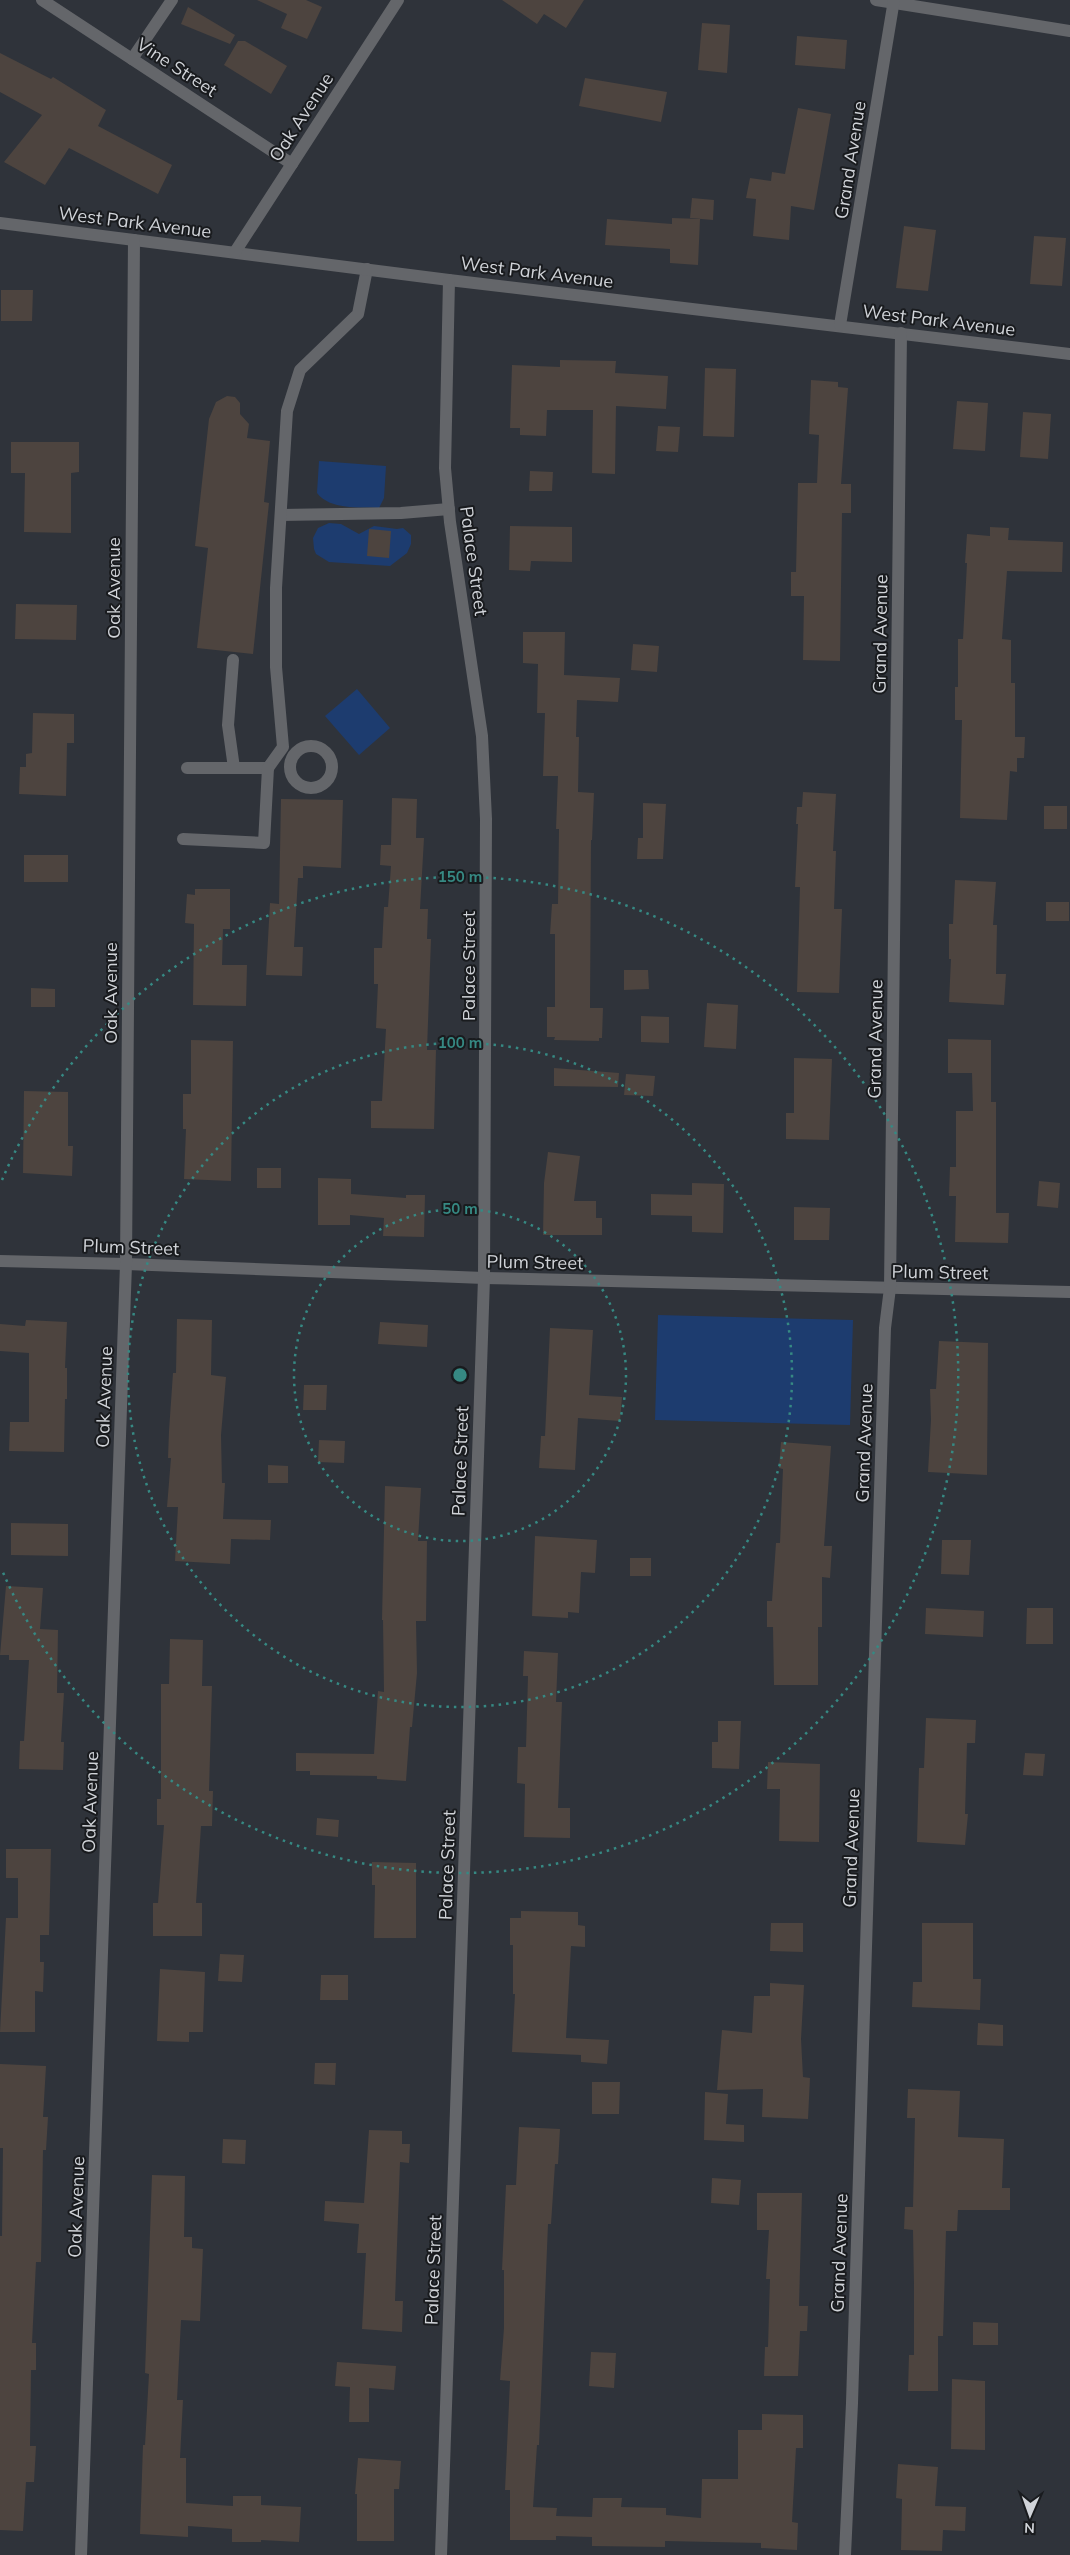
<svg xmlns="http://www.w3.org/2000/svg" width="1070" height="2555" font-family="Mulish,sans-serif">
	<rect width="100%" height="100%" fill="#2f333a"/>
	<!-- green -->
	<g fill="#1d3c6f">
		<path d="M319,461L386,466L384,498L379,508C359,507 330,510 317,493Z"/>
		<polygon points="329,523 341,524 359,534 374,526 397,529 403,528 411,535 411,544 407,553 390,566 329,562 316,554 314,549 313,538 318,528"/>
		<polygon points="357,689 390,728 359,755 325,716"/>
		<polygon points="658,1315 853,1320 850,1425 655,1420"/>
	</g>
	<!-- building -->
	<g fill="#4d443f">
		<polygon points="257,0 306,0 322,7 307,39 281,28 287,14"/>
		<polygon points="502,0 584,0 566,28 544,14 537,24"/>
		<polygon points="188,7 235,35 230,44 181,24"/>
		<polygon points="702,23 730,25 727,73 698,70"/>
		<polygon points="797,36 847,40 845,69 795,65"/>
		<polygon points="238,41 245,41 287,66 271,94 224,65"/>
		<polygon points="0,53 51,79 53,77 106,110 98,126 172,165 158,194 69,148 45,185 4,162 42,115 0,92"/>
		<polygon points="585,78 667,92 661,122 579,106"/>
		<polygon points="798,108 831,114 814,210 791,206 789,240 753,236 756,199 746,198 750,178 771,181 772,172 785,174"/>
		<polygon points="692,198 714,200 713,220 690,218"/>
		<polygon points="672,218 700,219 698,265 670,263 670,249 605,245 607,219 672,224"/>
		<polygon points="904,226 936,230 928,291 896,288"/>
		<polygon points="1034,236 1066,238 1062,286 1030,284"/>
		<polygon points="1,290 33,290 32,321 1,321"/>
		<polygon points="560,360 616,361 615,373 668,376 666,409 616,406 615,474 592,473 593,410 547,410 546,436 520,435 520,428 510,428 512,365 560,367"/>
		<polygon points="705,368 736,369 734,437 703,436"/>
		<polygon points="811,380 838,382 838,387 848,388 841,484 851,484 851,513 842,513 840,661 803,660 804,596 791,596 791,572 796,572 798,483 817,483 819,435 809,434"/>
		<polygon points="227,396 235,397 240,403 240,414 249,424 247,438 270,441 264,502 269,503 253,654 197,648 208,548 195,546 209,419 216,402"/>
		<polygon points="957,401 988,403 985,451 953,449"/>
		<polygon points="1023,412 1051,414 1048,459 1020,457"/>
		<polygon points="658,426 680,427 678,452 656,451"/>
		<polygon points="11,442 79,442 79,472 71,473 71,533 24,532 25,473 11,473"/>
		<polygon points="530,471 553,472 552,491 529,491"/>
		<polygon points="510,526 572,527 572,562 531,561 530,571 509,570"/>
		<polygon points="990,527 1009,528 1008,540 1063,542 1062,572 1007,571 1002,639 1011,640 1011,683 1015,683 1015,737 1025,737 1024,758 1017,758 1017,772 1010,771 1007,820 960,818 962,720 955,720 955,687 958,687 958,639 963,639 967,563 965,563 967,534 990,536"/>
		<polygon points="369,529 391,531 389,558 367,556"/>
		<polygon points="16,604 77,605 76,640 15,639"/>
		<polygon points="523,632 565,632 564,675 620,678 618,702 577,700 576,737 579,737 578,792 594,793 592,840 591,840 590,1008 603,1008 602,1038 599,1038 599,1041 554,1040 555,1037 547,1037 547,1007 555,1007 555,934 550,934 552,904 558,904 559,829 556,829 558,776 543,776 545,713 537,713 538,664 523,663"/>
		<polygon points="633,644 659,646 657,672 631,670"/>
		<polygon points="33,713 74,714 74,743 67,743 66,796 19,794 20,767 26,767 26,754 32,753"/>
		<polygon points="803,792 836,794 833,851 836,851 834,909 842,909 839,993 797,992 800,887 795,887 798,824 796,824 797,807 802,807"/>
		<polygon points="392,798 417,799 416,838 424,838 420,909 428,909 427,939 431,939 427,1050 436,1050 434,1129 371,1128 371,1101 382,1101 386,1029 376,1028 378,984 374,984 374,948 382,948 384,907 388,907 391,866 380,865 381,845 391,845"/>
		<polygon points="281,799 343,800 341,868 303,866 303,878 298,878 294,947 303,947 302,976 266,975 270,903 279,904"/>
		<polygon points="643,803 666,804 663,859 637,859 638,838 643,838"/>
		<rect x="1044" y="806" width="23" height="23"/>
		<rect x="24" y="855" width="44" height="27"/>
		<polygon points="955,880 996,882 993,925 997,925 996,974 1006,974 1004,1005 949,1002 951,959 949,959 949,924 953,924"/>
		<polygon points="195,889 230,889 230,929 223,929 222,965 247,965 246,1006 193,1005 194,924 185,923 187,894 195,895"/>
		<rect x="1046" y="902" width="23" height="19"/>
		<polygon points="624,970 648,970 649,989 624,990"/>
		<polygon points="31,988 55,989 55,1007 31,1007"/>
		<polygon points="707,1003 738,1005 736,1049 704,1047"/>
		<polygon points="641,1016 669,1017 669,1043 641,1042"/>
		<polygon points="948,1039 991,1040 991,1102 996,1102 996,1213 1009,1213 1008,1243 955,1242 956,1196 949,1196 950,1167 956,1167 956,1111 973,1111 972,1073 948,1073"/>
		<polygon points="191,1040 233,1041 231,1181 184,1179 186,1129 183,1129 183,1094 191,1094"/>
		<polygon points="794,1058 832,1059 829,1140 786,1139 786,1113 794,1113"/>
		<polygon points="554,1068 619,1073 618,1087 554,1086"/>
		<polygon points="626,1074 655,1076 653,1096 624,1095"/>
		<polygon points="24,1091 68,1092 68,1146 73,1146 72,1176 23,1173"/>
		<polygon points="548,1152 580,1156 574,1201 596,1201 596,1218 602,1218 602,1235 543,1235 544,1183"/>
		<rect x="257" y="1168" width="24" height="20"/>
		<polygon points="318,1178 351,1179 351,1194 406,1198 406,1195 425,1195 424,1237 383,1236 384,1218 350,1215 350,1225 318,1225"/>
		<polygon points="1039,1181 1060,1183 1058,1208 1037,1206"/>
		<polygon points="692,1183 724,1184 723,1233 692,1232 692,1216 651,1215 651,1194 692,1195"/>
		<polygon points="794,1207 830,1208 829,1240 794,1240"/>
		<polygon points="177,1319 212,1320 211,1375 226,1377 221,1435 222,1483 225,1483 223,1519 271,1520 270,1540 231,1539 230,1564 175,1561 178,1507 167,1507 171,1458 168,1458 169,1431 173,1373 176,1373"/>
		<polygon points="26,1320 67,1322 65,1368 67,1368 67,1399 65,1399 64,1452 9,1451 10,1422 29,1422 29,1353 0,1351 0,1324 25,1326"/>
		<polygon points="380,1322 428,1325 427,1347 378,1344"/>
		<polygon points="550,1328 593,1330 589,1395 622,1397 620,1421 578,1418 575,1470 539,1468 541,1436 545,1436"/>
		<polygon points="939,1341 988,1343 987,1475 928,1472 931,1420 930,1389 936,1389"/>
		<polygon points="304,1385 327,1385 326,1410 303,1410"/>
		<polygon points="319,1440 345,1441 344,1463 318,1462"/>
		<polygon points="781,1442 831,1446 824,1546 832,1546 830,1578 822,1577 822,1627 818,1627 818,1685 774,1685 773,1627 767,1627 767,1601 772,1601 776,1543 780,1543 783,1469 779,1468"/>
		<polygon points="268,1465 288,1466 288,1483 268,1483"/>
		<polygon points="385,1486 421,1488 418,1541 427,1541 426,1621 416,1621 417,1673 412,1727 410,1727 406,1781 377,1779 377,1776 310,1775 310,1771 296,1771 296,1753 374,1754 378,1691 384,1692 383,1620 382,1620"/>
		<polygon points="11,1523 68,1524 68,1556 11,1555"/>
		<polygon points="535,1536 597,1540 595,1573 581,1572 579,1613 568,1612 568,1618 532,1616"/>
		<polygon points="942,1540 971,1540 969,1575 941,1574"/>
		<rect x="630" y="1558" width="21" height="18"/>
		<polygon points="6,1586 43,1588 40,1629 58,1630 57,1693 64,1693 61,1742 64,1742 63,1770 19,1769 20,1741 24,1741 29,1660 9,1660 9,1655 0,1655"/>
		<polygon points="926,1608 984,1611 983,1637 925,1634"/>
		<polygon points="1027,1608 1053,1608 1053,1644 1026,1644"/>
		<polygon points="170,1639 203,1640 202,1686 212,1686 209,1791 213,1791 212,1826 201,1826 196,1903 202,1903 202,1936 153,1936 153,1903 158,1903 164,1825 157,1825 157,1799 161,1799 161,1684 169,1684"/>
		<polygon points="524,1651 558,1653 556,1702 562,1702 558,1808 570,1808 570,1838 524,1837 525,1784 517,1783 518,1747 526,1747 528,1676 523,1676"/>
		<polygon points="926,1718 976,1720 975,1743 967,1743 965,1814 968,1814 965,1845 917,1842 919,1768 924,1768"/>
		<polygon points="718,1721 741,1721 739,1769 712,1768 712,1742 718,1742"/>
		<polygon points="1025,1753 1045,1754 1043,1776 1023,1775"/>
		<polygon points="768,1762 820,1764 819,1842 779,1841 780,1789 767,1789"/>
		<polygon points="317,1818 339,1820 338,1837 316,1835"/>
		<polygon points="6,1849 51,1849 49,1935 40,1935 40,1962 44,1962 43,1992 35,1991 35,2032 0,2032 6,1918 18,1918 18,1878 6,1878"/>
		<polygon points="372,1862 416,1863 416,1938 374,1938 375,1885 372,1885"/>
		<polygon points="521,1911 578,1912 578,1925 585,1926 585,1947 571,1946 566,2038 609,2040 607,2064 581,2062 581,2055 512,2052 515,1994 513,1994 513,1945 510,1945 510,1918 521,1918"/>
		<polygon points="771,1923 803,1923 803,1952 770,1951"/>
		<polygon points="922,1923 973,1923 973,1979 981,1979 980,2010 912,2007 913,1982 922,1982"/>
		<polygon points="220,1954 244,1955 242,1982 218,1981"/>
		<polygon points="160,1969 205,1972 203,2032 189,2032 189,2042 157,2041"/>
		<polygon points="321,1975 348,1975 348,2000 320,2000"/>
		<polygon points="770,1983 804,1985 801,2039 803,2077 810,2078 808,2119 762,2117 763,2089 717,2090 722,2030 752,2033 754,1996 770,1996"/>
		<polygon points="978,2023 1003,2025 1003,2046 977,2045"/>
		<polygon points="315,2063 336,2063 335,2085 314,2084"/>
		<polygon points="0,2064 46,2066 43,2117 48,2117 46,2150 43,2150 41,2262 36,2262 32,2343 36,2343 36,2370 31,2370 30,2446 36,2446 34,2482 26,2482 23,2531 0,2530 0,2236 2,2236 3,2148 0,2148"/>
		<polygon points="592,2082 620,2082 619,2114 592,2114"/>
		<polygon points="908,2089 960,2091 958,2137 1004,2139 1002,2188 1010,2188 1010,2210 958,2210 957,2231 946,2231 943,2336 938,2336 938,2391 908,2391 909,2355 914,2355 914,2284 913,2230 904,2229 905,2207 913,2207 915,2118 907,2118"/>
		<polygon points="705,2092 728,2094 726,2124 744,2125 744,2142 704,2140"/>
		<polygon points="519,2127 560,2129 558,2164 555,2164 551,2224 548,2224 539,2445 537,2445 533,2507 557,2508 556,2516 592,2517 593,2498 622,2498 621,2507 666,2508 666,2515 701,2518 702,2479 738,2479 738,2430 762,2430 762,2414 803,2415 803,2448 796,2448 792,2522 798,2523 797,2550 761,2548 761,2543 665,2541 665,2547 592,2546 592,2537 556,2536 556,2540 510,2540 510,2490 505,2490 510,2381 500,2380 504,2328 504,2270 502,2270 506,2185 516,2185"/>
		<polygon points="369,2130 402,2131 402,2144 410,2144 409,2163 400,2162 395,2301 403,2301 402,2332 362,2329 366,2253 357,2253 359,2224 324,2221 325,2201 364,2203"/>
		<polygon points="223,2139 246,2140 245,2164 222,2163"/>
		<polygon points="152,2175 185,2176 184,2237 192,2237 192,2248 203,2249 200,2321 181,2320 177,2400 183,2400 180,2458 186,2458 186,2503 233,2506 233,2496 261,2496 261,2505 301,2507 299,2542 261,2540 261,2542 232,2542 232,2529 188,2526 188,2537 140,2534 143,2445 145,2445 149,2374 145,2373"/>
		<polygon points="712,2178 741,2180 739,2205 711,2203"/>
		<polygon points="757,2193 802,2193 799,2306 808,2306 807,2331 800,2331 798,2376 764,2376 765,2347 768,2347 770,2279 766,2279 769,2230 757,2230"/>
		<polygon points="973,2322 998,2323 998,2345 973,2345"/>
		<polygon points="591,2352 616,2353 614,2388 589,2386"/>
		<polygon points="337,2362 396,2366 394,2390 369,2388 369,2422 349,2422 350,2387 335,2386"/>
		<polygon points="952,2379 985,2381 985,2450 951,2449"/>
		<polygon points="358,2458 401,2461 399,2489 394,2489 394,2541 357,2541 357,2494 355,2494"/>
		<polygon points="898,2464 938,2467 935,2506 966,2507 965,2531 943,2530 942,2551 901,2550 902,2499 896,2498"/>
	</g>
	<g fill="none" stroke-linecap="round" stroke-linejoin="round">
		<!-- lane -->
		<g stroke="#64666a" stroke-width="12">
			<polyline points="132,59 172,0"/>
			<polyline points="281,515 401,513 449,509"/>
			<polyline points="233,660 228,725 234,768"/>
			<circle cx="311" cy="767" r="21"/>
			<polyline points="187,768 268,768 283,747 276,667 276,588 287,411 300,370 358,314 367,269"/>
			<polyline points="183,839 264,843 268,768"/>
		</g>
		<!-- street -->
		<g stroke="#64666a" stroke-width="12">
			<polyline points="42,0 292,164"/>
			<polyline points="876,0 1070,31"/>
			<polyline points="0,223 449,280 1070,354"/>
			<polyline points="235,252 398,0"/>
			<polyline points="840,325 894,0"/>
			<polyline points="0,1261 126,1264 484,1278 1070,1292"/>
			<polyline points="81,2555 126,1264 134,240"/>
			<polyline points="441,2555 484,1278 486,819 482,736 450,522 445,468 449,280"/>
			<polyline points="845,2555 852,2403 885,1328 890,1288 901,333"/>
		</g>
	</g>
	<!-- distance rings -->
	<g fill="none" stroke="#368983" stroke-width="2.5" stroke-dasharray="2.5 5">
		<circle cx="460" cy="1375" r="166"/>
		<circle cx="460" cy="1375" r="332"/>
		<path d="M2 1180A498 498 0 1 1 2 1570"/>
	</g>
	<g text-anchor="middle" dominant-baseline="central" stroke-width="4" stroke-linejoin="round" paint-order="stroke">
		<!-- street labels -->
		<g font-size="18" fill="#d0d3d8" stroke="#191b1e">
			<text transform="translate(177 67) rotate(33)">Vine Street</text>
			<text transform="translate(301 117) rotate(-57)">Oak Avenue</text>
			<text transform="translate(850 160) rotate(-81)">Grand Avenue</text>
			<text transform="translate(135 222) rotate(7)">West Park Avenue</text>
			<text transform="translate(537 272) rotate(7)">West Park Avenue</text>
			<text transform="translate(939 320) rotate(7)">West Park Avenue</text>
			<text transform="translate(474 561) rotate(82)">Palace Street</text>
			<text transform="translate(113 588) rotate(-90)">Oak Avenue</text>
			<text transform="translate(880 634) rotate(-89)">Grand Avenue</text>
			<text transform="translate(468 966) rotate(-90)">Palace Street</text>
			<text transform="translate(110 993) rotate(-90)">Oak Avenue</text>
			<text transform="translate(875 1039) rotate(-89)">Grand Avenue</text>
			<text transform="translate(131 1247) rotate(2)">Plum Street</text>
			<text transform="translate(535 1262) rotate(1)">Plum Street</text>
			<text transform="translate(940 1272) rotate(1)">Plum Street</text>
			<text transform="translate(104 1397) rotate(-88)">Oak Avenue</text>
			<text transform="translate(864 1443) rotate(-88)">Grand Avenue</text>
			<text transform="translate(460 1461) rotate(-88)">Palace Street</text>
			<text transform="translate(90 1802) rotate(-88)">Oak Avenue</text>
			<text transform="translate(851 1848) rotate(-88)">Grand Avenue</text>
			<text transform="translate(447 1865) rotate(-88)">Palace Street</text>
			<text transform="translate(76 2207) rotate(-88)">Oak Avenue</text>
			<text transform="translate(839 2253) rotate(-88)">Grand Avenue</text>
			<text transform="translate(433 2270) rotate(-88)">Palace Street</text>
		</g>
	</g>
	<circle cx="460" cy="1375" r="8" fill="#368983" stroke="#191b1e" stroke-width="2.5"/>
	<g font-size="15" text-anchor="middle" font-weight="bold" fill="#368983" stroke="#191b1e" stroke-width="4" stroke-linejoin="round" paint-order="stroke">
		<text x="460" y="882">150 m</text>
		<text x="460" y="1048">100 m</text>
		<text x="460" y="1214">50 m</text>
	</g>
	<!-- north arrow -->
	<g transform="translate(1030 2515) rotate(182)" stroke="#191b1e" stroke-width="4" paint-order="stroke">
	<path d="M0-4L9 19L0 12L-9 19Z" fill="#d0d3d8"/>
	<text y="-8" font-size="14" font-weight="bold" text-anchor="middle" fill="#d0d3d8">N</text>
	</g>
</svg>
